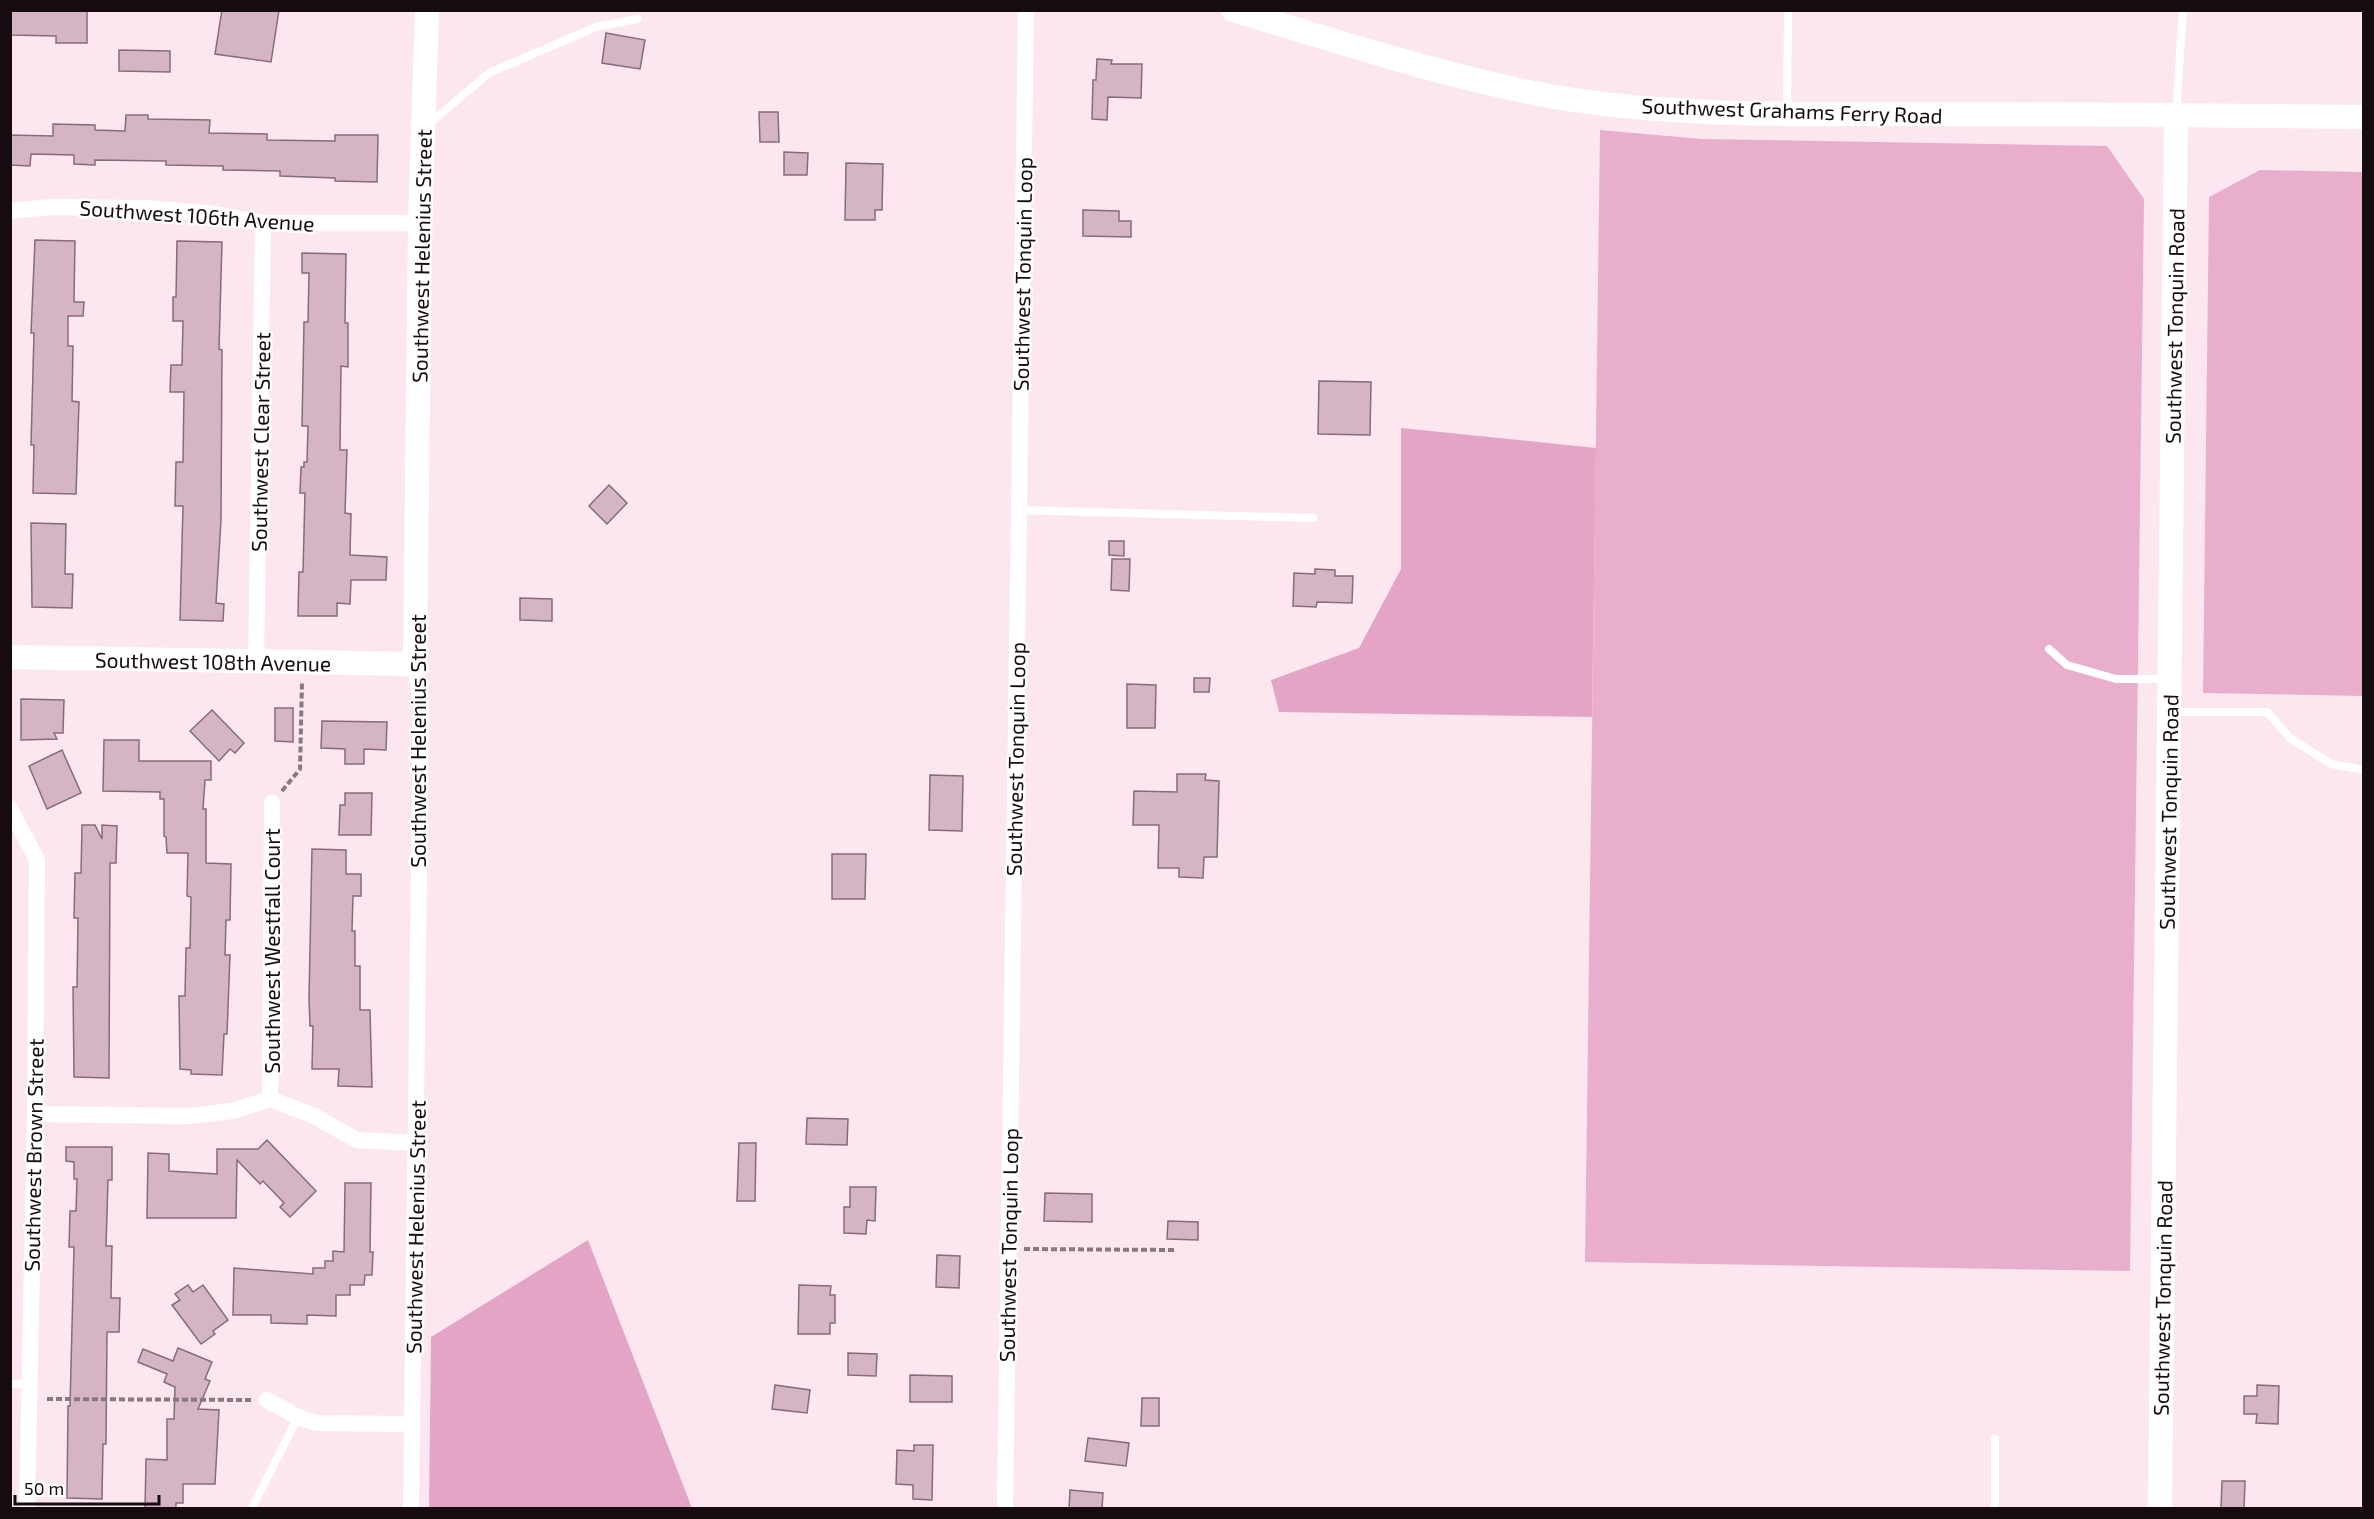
<svg xmlns="http://www.w3.org/2000/svg" width="2374" height="1519" font-family="'Exo 2',sans-serif">
	<rect width="100%" height="100%" fill="#fce7f1"/>
	<!-- green -->
	<g fill="#e8aecb">
		<polygon points="1600,130 1702,139 2107,146 2144,199 2130,1271 1585,1262"/>
		<polygon points="2260,170 2363,172 2363,696 2203,693 2209,197"/>
	</g>
	<!-- forest -->
	<g fill="#e4a4c5">
		<polygon points="1401,428 1596,448 1592,717 1279,712 1271,680 1359,648 1401,569"/>
		<polygon points="588,1240 692,1508 429,1508 431,1337"/>
	</g>
	<!-- building -->
	<g fill="#d5b4c4" stroke="#886b79" stroke-width="1.5">
		<polygon points="10,10 87,10 87,43 56,43 56,36 10,35"/>
		<polygon points="222,10 279,10 271,62 215,54"/>
		<polygon points="606,33 645,40 640,69 602,63"/>
		<polygon points="119,50 170,51 170,72 119,71"/>
		<polygon points="1097,59 1112,60 1111,64 1142,64 1141,98 1108,97 1107,120 1092,119 1093,80 1096,80"/>
		<polygon points="759,112 778,112 779,142 760,142"/>
		<polygon points="126,115 148,115 148,119 210,120 209,133 267,134 267,140 335,141 335,135 378,135 377,182 335,181 335,178 280,176 280,171 223,170 223,166 166,165 166,161 95,160 95,165 74,164 74,155 31,154 30,166 10,165 10,135 53,136 53,124 95,125 95,130 125,131"/>
		<polygon points="784,152 808,153 807,175 784,175"/>
		<polygon points="846,163 883,164 882,210 875,210 875,220 845,220"/>
		<polygon points="1083,210 1119,211 1119,221 1131,221 1131,237 1083,236"/>
		<polygon points="35,240 75,241 74,302 84,302 83,316 68,316 68,346 73,346 72,401 79,402 76,494 33,493 34,445 31,445 34,333 31,333"/>
		<polygon points="177,241 222,242 219,349 222,350 221,520 216,603 224,604 223,621 180,620 183,506 175,506 176,462 183,462 184,392 170,392 171,365 182,365 183,321 173,321 173,297 176,297"/>
		<polygon points="302,253 346,254 345,323 348,323 348,367 341,366 340,450 347,450 345,513 351,514 350,555 387,557 386,580 351,580 350,604 337,603 337,616 298,616 299,572 303,572 305,493 300,493 301,467 304,467 304,462 307,462 308,426 302,426 304,322 308,322 309,273 302,273"/>
		<polygon points="1319,381 1371,382 1370,435 1318,434"/>
		<polygon points="609,485 627,503 607,524 589,506"/>
		<polygon points="31,523 66,524 65,574 73,574 72,608 32,607"/>
		<polygon points="1109,541 1124,541 1124,556 1109,555"/>
		<polygon points="1112,559 1130,559 1129,591 1111,590"/>
		<polygon points="1315,569 1335,570 1335,576 1353,576 1352,603 1317,602 1316,607 1293,606 1294,573 1315,574"/>
		<polygon points="520,598 552,599 552,621 520,620"/>
		<polygon points="1194,678 1210,678 1209,692 1194,692"/>
		<polygon points="1127,684 1156,685 1155,728 1127,728"/>
		<polygon points="21,699 64,700 63,733 54,733 57,739 21,740"/>
		<polygon points="275,708 293,708 293,742 275,741"/>
		<polygon points="212,710 244,743 235,753 230,749 219,761 190,731"/>
		<polygon points="322,721 387,722 386,750 364,749 364,764 345,764 345,749 321,748"/>
		<polygon points="104,740 139,740 139,761 211,761 211,780 205,780 203,809 206,809 206,863 231,864 230,920 226,920 225,955 230,955 227,1034 224,1034 222,1075 191,1074 191,1070 180,1069 179,996 185,996 186,948 190,948 191,897 187,896 188,853 167,853 166,837 164,836 164,799 160,799 160,792 103,791"/>
		<polygon points="62,750 81,793 47,809 29,766"/>
		<polygon points="1177,774 1206,774 1205,780 1219,781 1217,857 1204,857 1203,878 1179,877 1179,868 1158,868 1159,825 1133,825 1134,791 1177,792"/>
		<polygon points="930,775 963,776 962,831 929,830"/>
		<polygon points="345,793 372,793 371,835 339,835 340,805 345,805"/>
		<polygon points="82,825 95,825 102,839 102,825 117,826 116,863 110,863 109,1078 74,1077 73,987 77,987 78,918 74,918 75,873 81,873"/>
		<polygon points="312,849 346,850 346,874 361,874 361,896 353,896 352,931 355,931 355,966 360,966 360,1010 370,1010 372,1087 338,1086 339,1069 312,1069 313,1026 310,1026 309,998"/>
		<polygon points="832,854 866,854 865,899 832,899"/>
		<polygon points="807,1118 848,1119 847,1145 806,1144"/>
		<polygon points="267,1140 316,1191 290,1217 280,1207 284,1203 263,1181 260,1184 237,1160 236,1218 147,1218 148,1153 169,1154 169,1171 217,1174 217,1149 258,1149"/>
		<polygon points="739,1143 756,1143 755,1201 737,1201"/>
		<polygon points="66,1147 112,1147 112,1180 108,1180 106,1246 112,1246 111,1298 120,1298 119,1332 107,1332 106,1444 103,1444 102,1499 67,1498 68,1406 70,1406 74,1247 69,1247 70,1211 76,1211 77,1179 74,1179 74,1162 66,1161"/>
		<polygon points="345,1183 371,1183 370,1252 373,1252 372,1275 365,1275 364,1285 350,1285 350,1295 336,1295 336,1316 307,1315 307,1324 271,1323 271,1315 233,1315 234,1268 313,1274 313,1268 325,1268 325,1261 333,1261 333,1251 344,1252"/>
		<polygon points="850,1187 876,1187 875,1221 867,1220 866,1234 844,1233 844,1207 850,1207"/>
		<polygon points="1045,1193 1092,1194 1092,1222 1044,1221"/>
		<polygon points="1168,1221 1198,1222 1198,1240 1167,1239"/>
		<polygon points="937,1255 960,1256 959,1288 936,1287"/>
		<polygon points="188,1285 193,1292 203,1285 228,1320 213,1331 215,1334 201,1344 172,1305 180,1300 175,1294"/>
		<polygon points="799,1285 831,1286 830,1295 835,1295 835,1323 830,1323 830,1334 798,1334"/>
		<polygon points="178,1348 212,1362 205,1379 210,1381 198,1409 219,1410 215,1484 183,1484 183,1503 176,1503 176,1509 145,1509 146,1459 167,1460 167,1419 174,1419 175,1387 164,1382 167,1374 138,1362 143,1349 173,1361"/>
		<polygon points="848,1353 877,1354 876,1376 848,1375"/>
		<polygon points="910,1375 952,1376 952,1402 910,1402"/>
		<polygon points="775,1385 810,1390 807,1413 772,1409"/>
		<polygon points="2257,1385 2279,1386 2278,1424 2256,1423 2257,1414 2244,1414 2244,1396 2257,1396"/>
		<polygon points="1142,1398 1159,1398 1159,1426 1141,1426"/>
		<polygon points="1088,1438 1129,1443 1126,1466 1085,1461"/>
		<polygon points="914,1445 933,1445 932,1500 913,1499 913,1485 896,1484 897,1450 914,1451"/>
		<polygon points="2222,1481 2245,1481 2244,1509 2221,1509"/>
		<polygon points="1070,1490 1103,1493 1102,1509 1069,1509"/>
	</g>
	<g fill="none" stroke-linecap="round" stroke-linejoin="round">
		<!-- path -->
		<g stroke="#887880" stroke-width="4" stroke-dasharray="6 3" stroke-linecap="butt">
			<polyline points="282,791 300,769 302,682"/>
			<polyline points="1024,1249 1176,1250"/>
			<polyline points="47,1399 251,1400"/>
		</g>
		<!-- lane -->
		<g stroke="#fff" stroke-width="8">
			<polyline points="1787,112 1788,10"/>
			<polyline points="2176,114 2183,10"/>
			<polyline points="428,125 489,73 596,27 638,19"/>
			<polyline points="1019,510 1313,518"/>
			<polyline points="2049,649 2067,665 2116,679 2167,679"/>
			<polyline points="2170,712 2267,712 2290,738 2331,764 2364,770"/>
			<polyline points="10,1384 29,1385"/>
			<polyline points="252,1508 298,1417"/>
			<polyline points="1995,1508 1995,1439"/>
		</g>
		<!-- street -->
		<g stroke="#fff" stroke-width="16">
			<polyline points="10,211 51,207 145,208 207,213 263,223 420,223"/>
			<polyline points="256,662 263,223"/>
			<polyline points="10,808 37,860 35,1114 27,1508"/>
			<polyline points="270,1099 272,803"/>
			<polyline points="35,1114 190,1116 232,1111 270,1099 314,1116 357,1140 417,1143"/>
			<polyline points="267,1400 298,1417 317,1423 412,1424"/>
			<polyline points="411,1508 421,706 415,664"/>
			<polyline points="1005,1508 1026,10"/>
		</g>
		<!-- secondary -->
		<g stroke="#fff" stroke-width="24">
			<path d="M1233,10C1337,41 1442,76 1549,96C1668,117 1800,114 1921,114C2069,114 2216,115 2364,117"/>
			<polyline points="10,657 415,664 420,223 427,10"/>
			<polyline points="2160,1508 2176,115"/>
		</g>
	</g>
	<g text-anchor="middle" dominant-baseline="central" stroke-width="5" stroke-linejoin="round" paint-order="stroke">
		<!-- street labels -->
		<g font-size="21" fill="#150b10" stroke="#fff">
			<text transform="translate(1792 110) rotate(2)">Southwest Grahams Ferry Road</text>
			<text transform="translate(197 215) rotate(4)">Southwest 106th Avenue</text>
			<text transform="translate(421 256) rotate(-89)">Southwest Helenius Street</text>
			<text transform="translate(1022 274) rotate(-89)">Southwest Tonquin Loop</text>
			<text transform="translate(2174 326) rotate(-89)">Southwest Tonquin Road</text>
			<text transform="translate(260 442) rotate(-89)">Southwest Clear Street</text>
			<text transform="translate(213 661) rotate(1)">Southwest 108th Avenue</text>
			<text transform="translate(417 741) rotate(-90)">Southwest Helenius Street</text>
			<text transform="translate(1015 759) rotate(-89)">Southwest Tonquin Loop</text>
			<text transform="translate(2168 812) rotate(-89)">Southwest Tonquin Road</text>
			<text transform="translate(271 951) rotate(-90)">Southwest Westfall Court</text>
			<text transform="translate(33 1155) rotate(-89)">Southwest Brown Street</text>
			<text transform="translate(415 1227) rotate(-89)">Southwest Helenius Street</text>
			<text transform="translate(1008 1245) rotate(-89)">Southwest Tonquin Loop</text>
			<text transform="translate(2162 1298) rotate(-89)">Southwest Tonquin Road</text>
		</g>
	</g>
	<!-- border -->
	<rect width="2374" height="1519" fill="none" stroke="#150b10" stroke-width="24"/>
	<!-- scale -->
	<path d="M15 1495v9h144v-9" fill="none" stroke="#150b10" stroke-width="3"/>
	<text x="24" y="1495" font-size="18" fill="#150b10" stroke="#ffffff" stroke-width="4.5" paint-order="stroke">50 m</text>
</svg>
